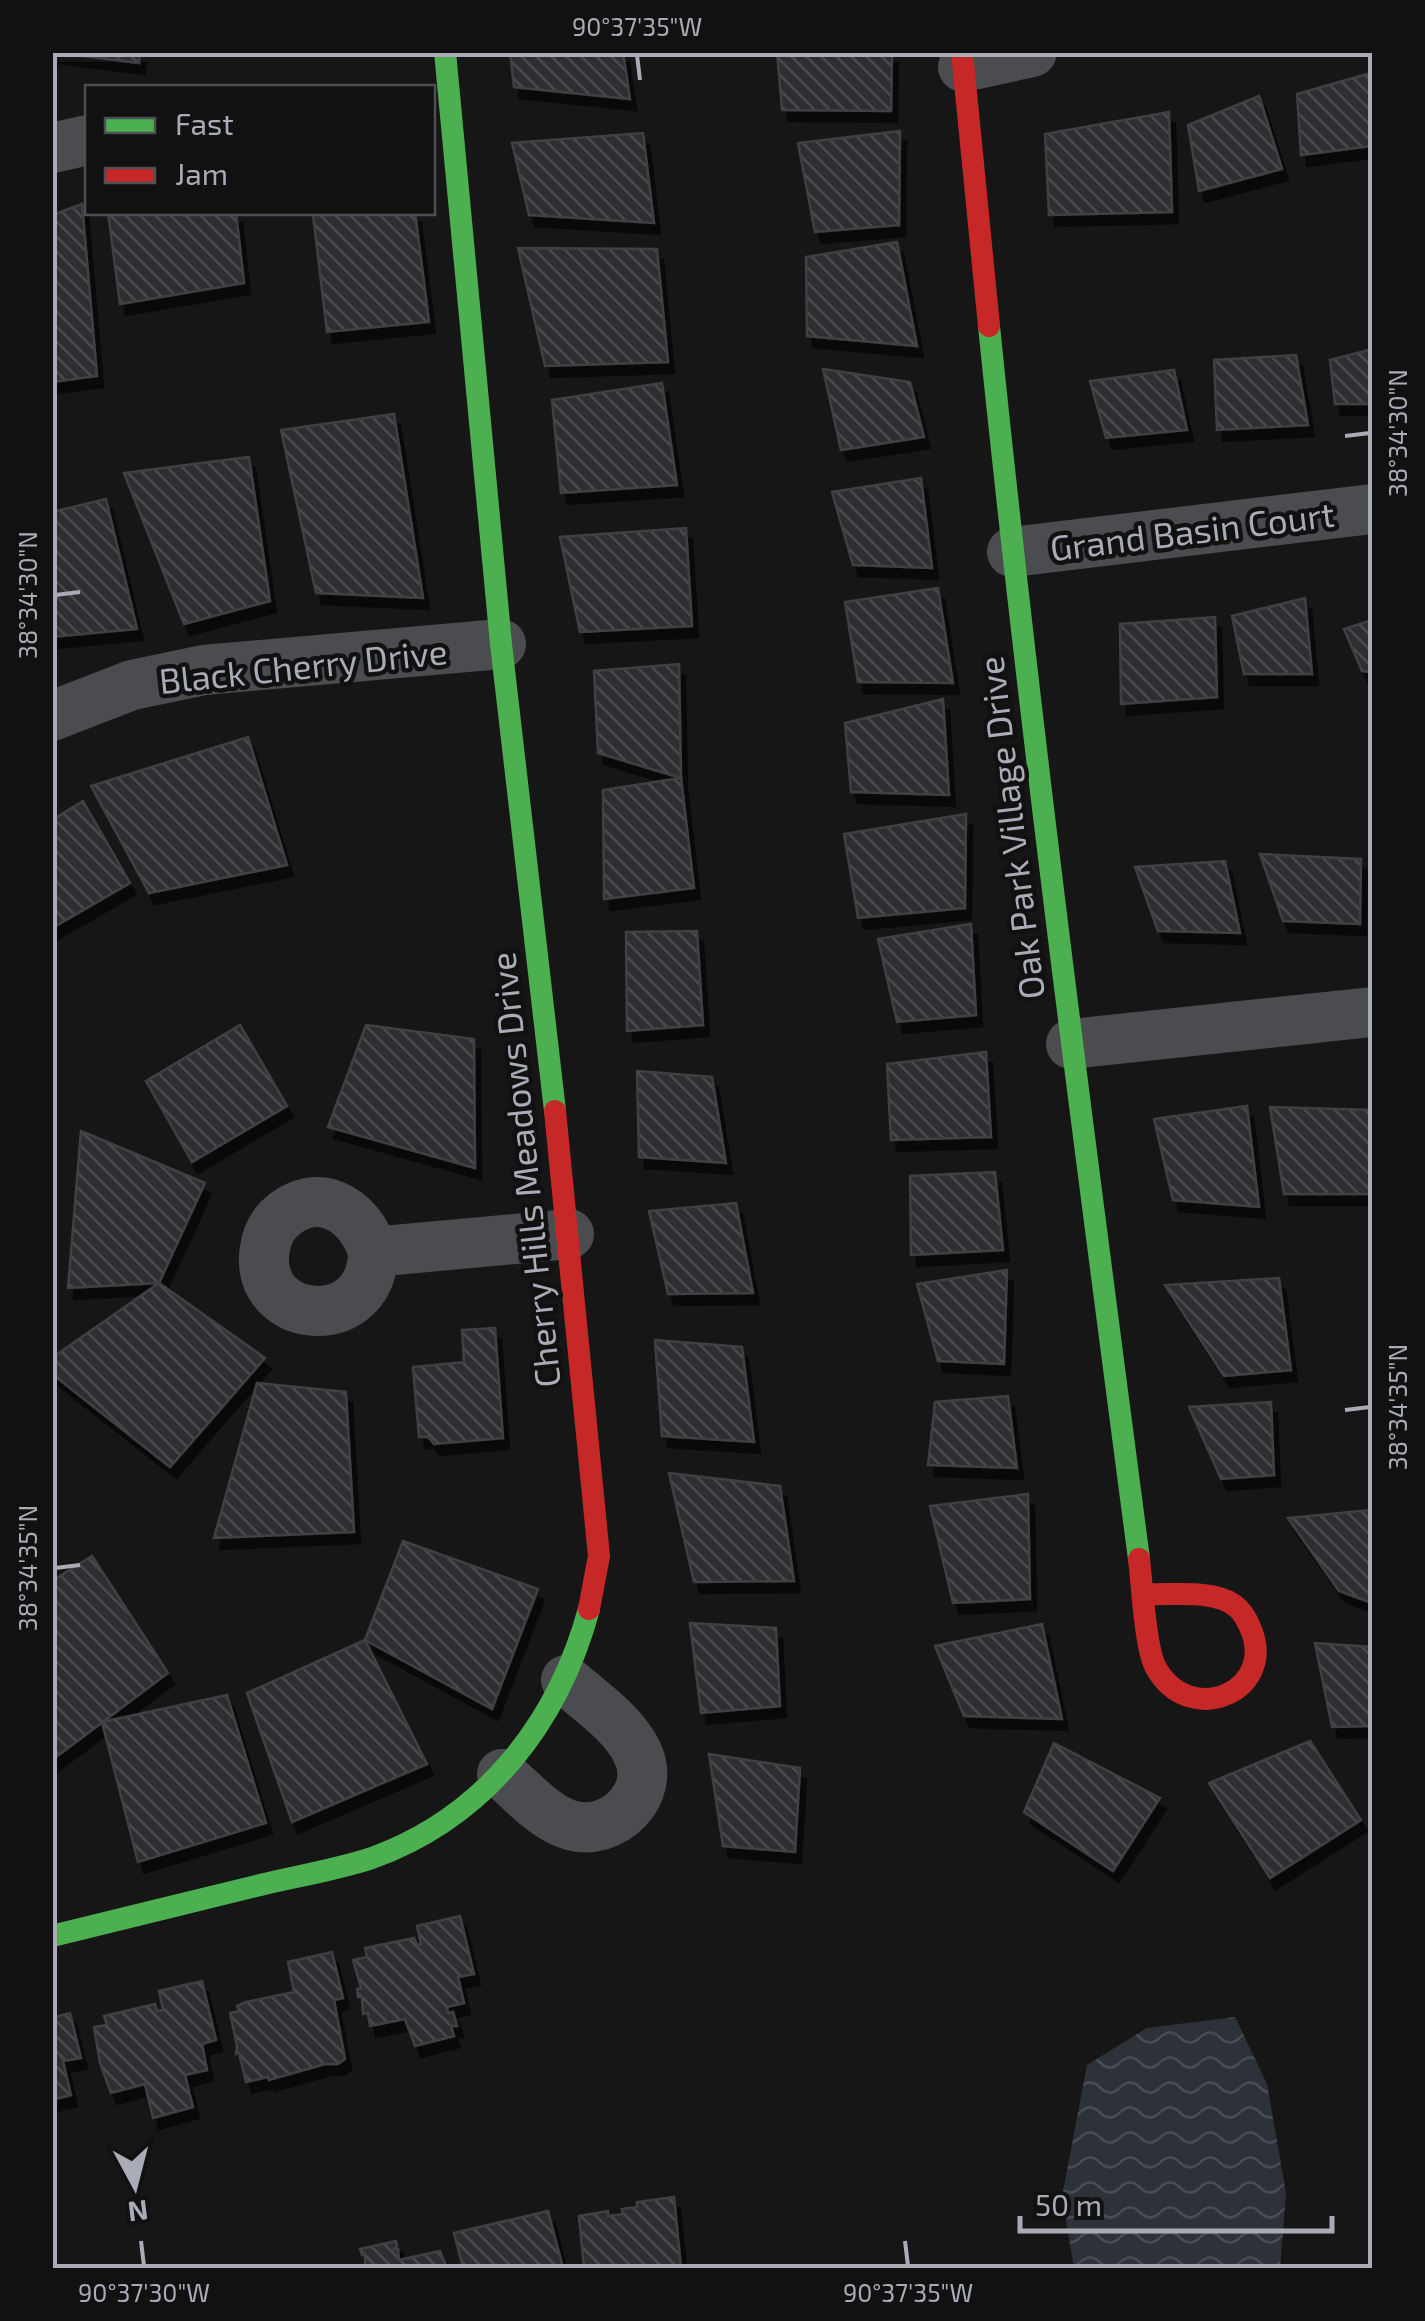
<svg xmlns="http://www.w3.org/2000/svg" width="1425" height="2321" font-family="'Exo 2',sans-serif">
	<defs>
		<pattern id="water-waves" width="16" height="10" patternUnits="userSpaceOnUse" patternTransform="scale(2.5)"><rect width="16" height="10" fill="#2d3239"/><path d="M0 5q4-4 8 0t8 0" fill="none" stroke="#494d53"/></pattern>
		<pattern id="building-back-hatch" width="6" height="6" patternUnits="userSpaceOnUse" patternTransform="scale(2.5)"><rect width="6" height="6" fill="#2f2f31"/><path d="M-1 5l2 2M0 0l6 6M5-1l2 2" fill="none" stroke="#4a4a4d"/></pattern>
		<filter id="shadow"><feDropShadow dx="6" dy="11" stdDeviation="0" flood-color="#0009"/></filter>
	</defs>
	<rect width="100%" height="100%" fill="#161617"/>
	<!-- water -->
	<polygon fill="url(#water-waves)" points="1235,2017 1267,2084 1286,2193 1280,2268 1074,2268 1062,2197 1087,2065 1147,2028"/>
	<!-- building -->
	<g fill="url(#building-back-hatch)" stroke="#3f4043" stroke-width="2.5" filter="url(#shadow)">
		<polygon points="52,52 140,52 139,63"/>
		<polygon points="510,52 623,52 630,99 514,87"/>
		<polygon points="777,52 892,52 891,111 782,110"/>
		<polygon points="1371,73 1372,146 1301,155 1297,94"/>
		<polygon points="1259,96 1282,169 1199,191 1188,125"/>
		<polygon points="1169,112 1172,212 1049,215 1045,134"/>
		<polygon points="900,131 899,225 815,232 798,143"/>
		<polygon points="643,133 654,223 529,215 512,143"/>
		<polygon points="82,204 97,376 52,382 52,215"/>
		<polygon points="108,212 236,212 244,283 120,304"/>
		<polygon points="339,212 415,212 429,322 327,332 313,215"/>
		<polygon points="897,242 917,346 807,336 806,257"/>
		<polygon points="518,248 657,249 668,362 545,366"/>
		<polygon points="1372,349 1372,404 1335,404 1330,360"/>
		<polygon points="1296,355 1308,425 1217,430 1214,360"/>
		<polygon points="823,369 910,382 924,437 841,450"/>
		<polygon points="1174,370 1187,430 1106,438 1090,381"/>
		<polygon points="662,383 677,485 561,493 552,400"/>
		<polygon points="394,414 423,598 316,593 281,430"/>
		<polygon points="249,457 270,601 184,624 124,473"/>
		<polygon points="921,478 932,568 853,565 832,492"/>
		<polygon points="106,499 137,629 52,637 52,512"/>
		<polygon points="686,528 692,626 580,632 560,537"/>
		<polygon points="938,588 953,683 858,682 845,602"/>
		<polygon points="1305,598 1312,674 1244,674 1232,616"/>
		<polygon points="1215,617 1217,697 1121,704 1120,624"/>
		<polygon points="1372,620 1372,672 1362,671 1344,629"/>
		<polygon points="679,664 681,778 598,753 594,671"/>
		<polygon points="943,699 949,795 851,792 845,723"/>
		<polygon points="248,737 287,865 149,893 91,786"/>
		<polygon points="681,778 694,888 604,899 603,790"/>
		<polygon points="83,801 130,883 52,928 52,820"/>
		<polygon points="966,814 965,908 858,918 844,834"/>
		<polygon points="1260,854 1361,859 1360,924 1283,921"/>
		<polygon points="1225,861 1240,933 1158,931 1135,867"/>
		<polygon points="971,924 976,1015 897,1022 878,939"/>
		<polygon points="697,931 703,1025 627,1031 626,932"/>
		<polygon points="240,1025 287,1106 192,1162 146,1081"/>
		<polygon points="366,1025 474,1039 475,1168 328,1127"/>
		<polygon points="986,1052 991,1137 891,1140 887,1064"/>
		<polygon points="637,1071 712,1077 726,1163 639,1157"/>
		<polygon points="1247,1106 1259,1207 1173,1200 1154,1119"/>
		<polygon points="1270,1107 1372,1110 1372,1194 1284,1194"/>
		<polygon points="81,1131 205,1183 159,1283 68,1288"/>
		<polygon points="995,1172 1003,1250 911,1255 910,1176"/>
		<polygon points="736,1203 753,1293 668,1294 649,1211"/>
		<polygon points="1007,1270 1004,1364 938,1361 917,1284"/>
		<polygon points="1279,1278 1291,1370 1224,1376 1165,1285"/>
		<polygon points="159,1283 265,1358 170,1467 52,1374 52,1358"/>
		<polygon points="495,1328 503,1438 434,1444 428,1437 419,1437 413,1367 464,1362 462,1330"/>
		<polygon points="655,1340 742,1347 754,1442 662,1436"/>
		<polygon points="257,1383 346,1392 354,1532 214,1538"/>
		<polygon points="1008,1396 1017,1468 928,1465 935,1402"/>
		<polygon points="1271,1402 1274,1475 1221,1479 1189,1407"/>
		<polygon points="669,1473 780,1486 794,1581 694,1582"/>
		<polygon points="1028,1494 1030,1599 953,1603 930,1506"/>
		<polygon points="1370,1510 1372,1535 1372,1603 1339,1591 1288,1518"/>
		<polygon points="403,1541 538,1589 492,1709 365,1640"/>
		<polygon points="92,1556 168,1673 52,1760 52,1581"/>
		<polygon points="690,1623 776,1628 780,1706 701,1713"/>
		<polygon points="1042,1624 1062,1719 964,1716 935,1646"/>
		<polygon points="365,1640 427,1764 292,1822 247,1693"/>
		<polygon points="1315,1643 1372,1647 1372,1726 1332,1727"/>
		<polygon points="227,1695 266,1823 138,1862 102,1722"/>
		<polygon points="1310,1741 1361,1820 1270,1878 1209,1783"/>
		<polygon points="1054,1743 1160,1798 1113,1871 1024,1812"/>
		<polygon points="709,1754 800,1768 795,1852 723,1846"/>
		<polygon points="460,1916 474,1974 458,1977 464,2003 447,2007 448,2013 453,2012 457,2026 451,2026 454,2036 415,2046 405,2019 370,2026 368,2013 363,2014 362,1997 358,1997 357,1989 361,1988 353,1960 367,1957 365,1948 414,1938 417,1945 421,1944 417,1926"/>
		<polygon points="332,1952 343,1998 334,2000 345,2059 338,2064 325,2064 269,2080 268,2077 246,2082 239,2053 236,2054 237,2046 230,2013 239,2011 237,2006 246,2002 294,1992 288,1962"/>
		<polygon points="202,1981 216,2040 202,2044 207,2070 185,2075 193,2107 153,2118 145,2084 111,2093 100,2063 94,2027 107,2025 104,2016 155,2004 157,2011 163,2010 159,1991"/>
		<polygon points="70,2013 81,2058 63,2061 71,2095 52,2100 52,2018"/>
		<polygon points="674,2197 681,2268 584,2268 579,2216 608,2211 608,2216 623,2214 622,2209 637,2207 637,2202"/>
		<polygon points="548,2211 563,2268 463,2268 454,2233"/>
		<polygon points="396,2241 397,2246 393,2250 398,2249 399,2260 440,2251 447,2268 365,2268 365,2254 362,2255 360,2249"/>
	</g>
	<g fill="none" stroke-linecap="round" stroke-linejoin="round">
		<!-- street -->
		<g stroke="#4b4c4f" stroke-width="50">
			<polyline points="963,67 1032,52"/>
			<polyline points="52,148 88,140"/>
			<polyline points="1012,552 1372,509"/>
			<polyline points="52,716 132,685 204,670 501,644"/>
			<polyline points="1071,1044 1372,1012"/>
			<path d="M373,1252C373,1333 260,1327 264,1256C265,1242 269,1230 278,1220C315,1183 360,1208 373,1252L569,1234"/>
			<path d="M502,1774C522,1791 545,1818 570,1825C612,1838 658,1794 637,1752C623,1723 590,1701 566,1680"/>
		</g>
		<!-- fast -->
		<g stroke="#4caf50" stroke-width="22">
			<polyline points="445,52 501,644 555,1111"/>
			<path d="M989,326C1031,738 1085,1148 1139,1559"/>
			<path d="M52,1936C121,1919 191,1902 260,1885C297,1876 336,1870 372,1858C485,1817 558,1723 589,1609"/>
		</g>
		<!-- jam -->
		<g stroke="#c62828" stroke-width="22">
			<polyline points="962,52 989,326"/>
			<polyline points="555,1111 599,1556 589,1609"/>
			<path d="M1139,1559C1142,1583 1145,1646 1155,1666C1189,1731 1281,1690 1249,1625C1244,1613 1235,1603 1222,1599C1198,1591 1170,1595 1145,1594"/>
		</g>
	</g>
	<!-- ticks -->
	<path fill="none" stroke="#a9acb6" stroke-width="4" d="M637,55L640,80M1345,436L1370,433M55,595L80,592M1345,1410L1370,1407M55,1568L80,1565M141,2241L144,2266M905,2241L908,2266"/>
	<g text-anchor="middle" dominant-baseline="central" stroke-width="9" stroke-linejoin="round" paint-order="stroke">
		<!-- street labels -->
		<g font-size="35" fill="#a9acb6" stroke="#111112">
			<text transform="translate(1192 530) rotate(-7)">Grand Basin Court</text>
			<text transform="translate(303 665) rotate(-6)">Black Cherry Drive</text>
			<text transform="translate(1010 828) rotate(-97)">Oak Park Village Drive</text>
			<text transform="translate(524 1170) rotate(-96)">Cherry Hills Meadows Drive</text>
		</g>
	</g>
	<!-- border -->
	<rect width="1425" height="2321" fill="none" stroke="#111112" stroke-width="110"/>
	<!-- legend -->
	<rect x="85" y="85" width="350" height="130" fill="#111112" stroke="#4e4f54" stroke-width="2.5"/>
	<rect x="105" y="118" width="50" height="15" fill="#4caf50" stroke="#4e4f54" stroke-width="2.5"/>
	<text x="175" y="135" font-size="30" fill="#a9acb6">Fast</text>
	<rect x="105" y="168" width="50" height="15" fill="#c62828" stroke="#4e4f54" stroke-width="2.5"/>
	<text x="175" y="185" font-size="30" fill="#a9acb6">Jam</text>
	<!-- north arrow -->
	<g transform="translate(135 2186) rotate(173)" stroke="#111112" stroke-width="8" paint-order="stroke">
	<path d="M0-8L18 38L0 25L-18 38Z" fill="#a9acb6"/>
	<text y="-15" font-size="28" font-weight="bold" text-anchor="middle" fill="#a9acb6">N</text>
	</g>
	<!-- scale -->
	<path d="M1020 2216v15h312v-15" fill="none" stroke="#a9acb6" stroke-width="5"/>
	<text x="1035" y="2216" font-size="30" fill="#a9acb6" stroke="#111112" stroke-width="8" paint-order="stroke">50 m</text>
	<rect x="55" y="55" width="1315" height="2211" fill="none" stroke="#a9acb6" stroke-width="4"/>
	<g font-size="25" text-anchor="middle" fill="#a9acb6">
		<text x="637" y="36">90°37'35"W</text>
		<text transform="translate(1398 433) rotate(-90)" y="9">38°34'30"N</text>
		<text transform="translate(28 595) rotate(-90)" y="9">38°34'30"N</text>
		<text transform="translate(1398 1407) rotate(-90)" y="9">38°34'35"N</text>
		<text transform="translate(28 1568) rotate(-90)" y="9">38°34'35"N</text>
		<text x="144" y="2302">90°37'30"W</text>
		<text x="908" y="2302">90°37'35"W</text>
	</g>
</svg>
